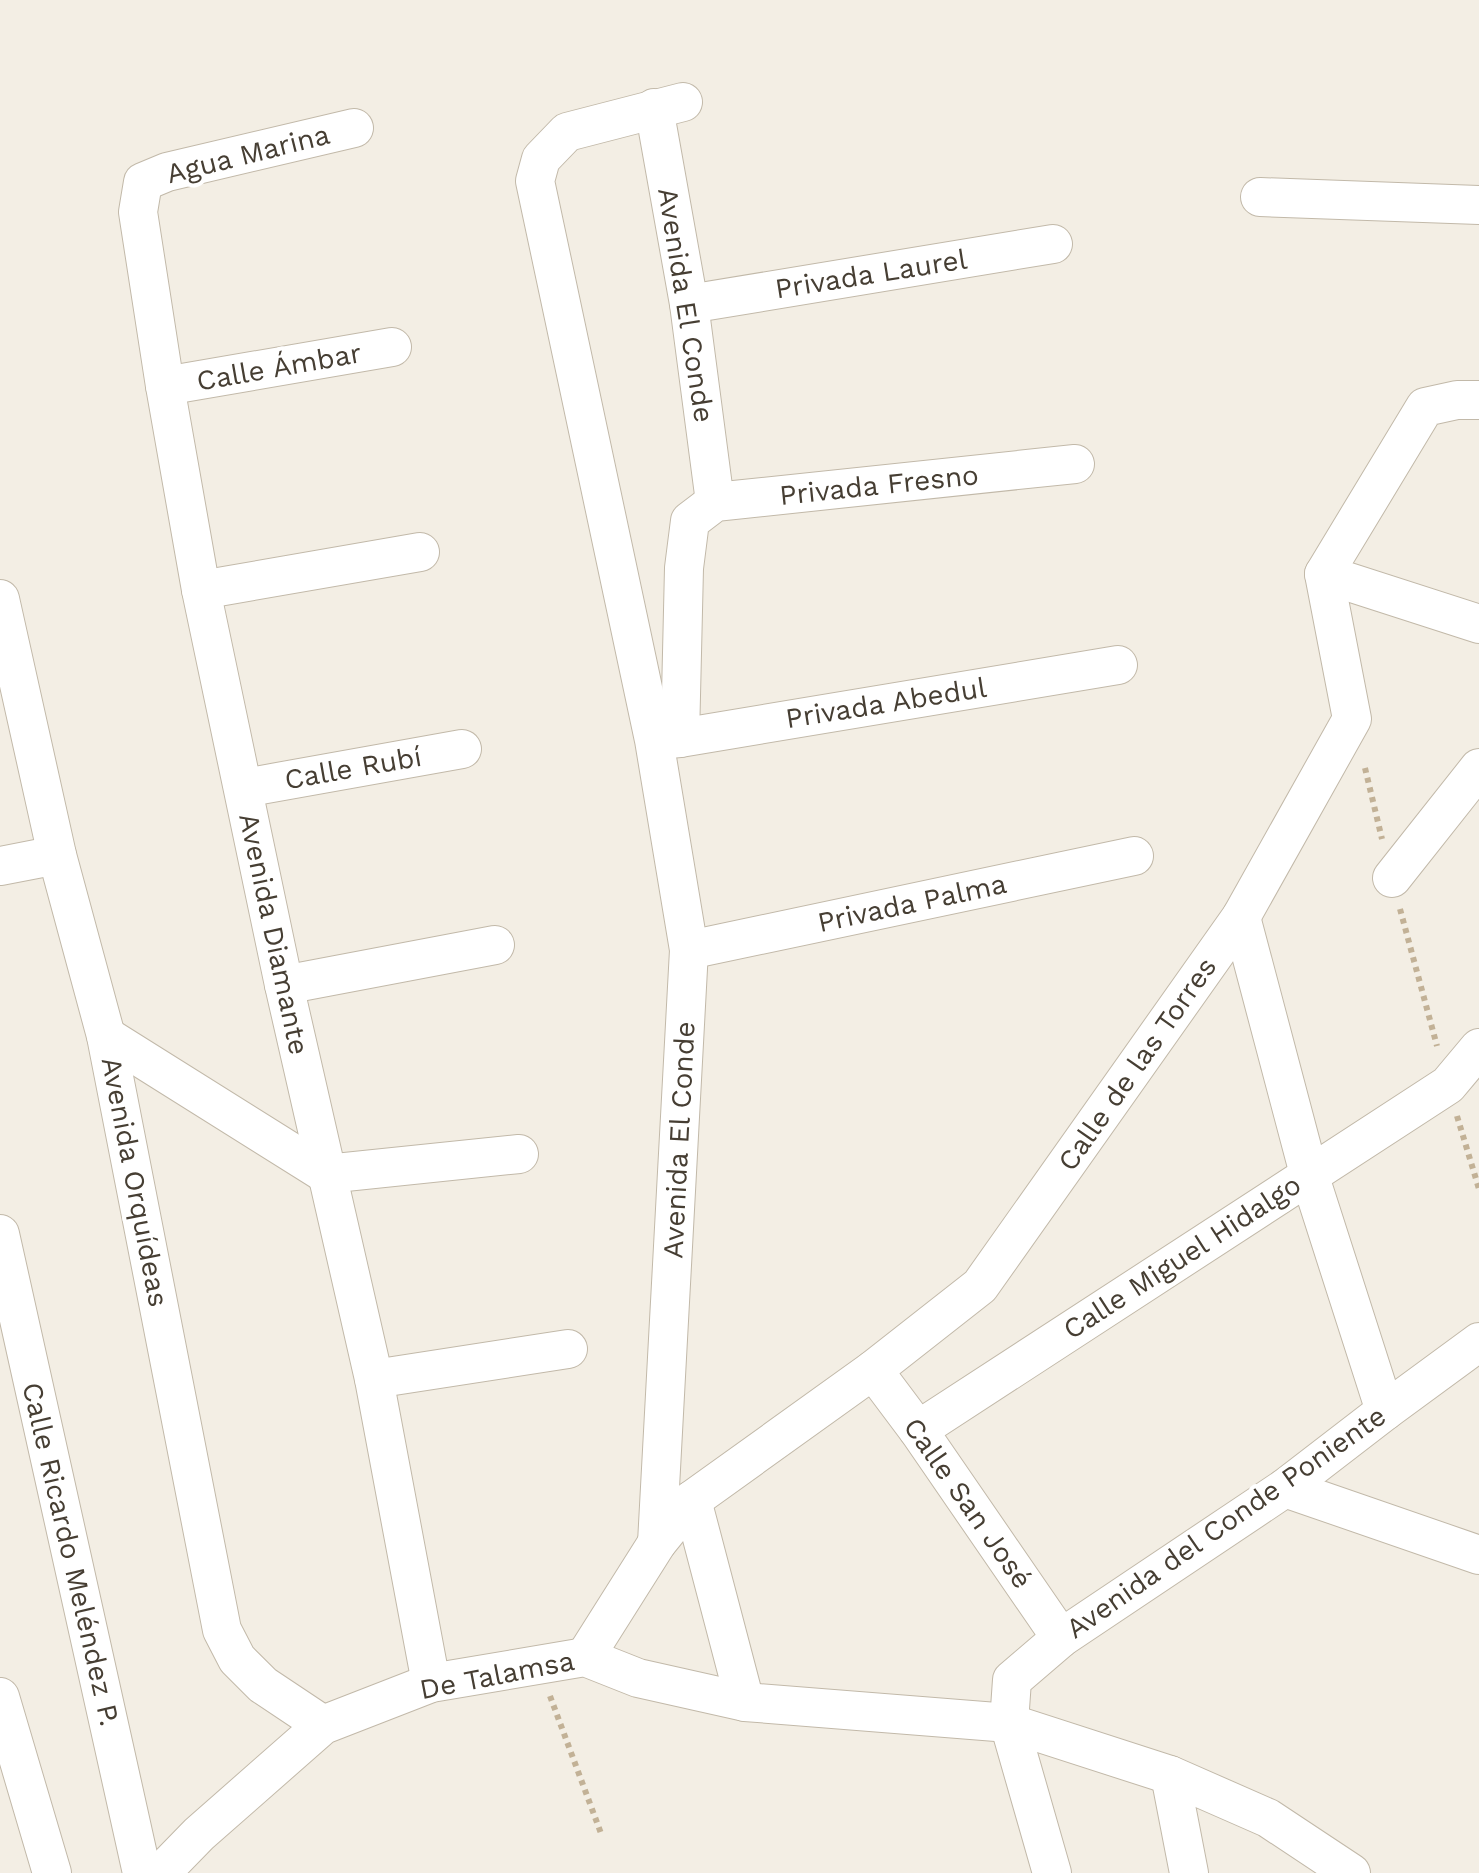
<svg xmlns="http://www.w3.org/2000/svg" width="1479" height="1873" font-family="'Work Sans',sans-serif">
	<rect width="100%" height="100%" fill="#f3eee4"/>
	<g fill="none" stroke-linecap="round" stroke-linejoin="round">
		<!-- street casing -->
		<g stroke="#c2b9a9" stroke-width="40">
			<g id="street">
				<polyline points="654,108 689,304 715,502"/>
				<polyline points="354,128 167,172 143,182 138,212 165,386 201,590 284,985 374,1379 431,1683"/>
				<polyline points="1260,197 1479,205"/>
				<polyline points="689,304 1053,244"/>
				<polyline points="165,386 392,347"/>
				<polyline points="1324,574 1479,624"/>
				<polyline points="201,590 420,552"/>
				<polyline points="0,599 57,855 106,1036 222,1630 237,1659 263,1685 323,1725"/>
				<polyline points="680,738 684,568 690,521 715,502 1075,464"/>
				<polyline points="657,740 680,738 1118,665"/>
				<polyline points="244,788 462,749"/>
				<polyline points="0,866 57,855"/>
				<polyline points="1392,878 1479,768"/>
				<polyline points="1241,917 1309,1174 1385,1411"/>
				<polyline points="689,950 1134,856"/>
				<polyline points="284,985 495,945"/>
				<polyline points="106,1036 326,1174 519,1154"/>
				<polyline points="0,1234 142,1873"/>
				<polyline points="873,1370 918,1430 1061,1638"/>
				<polyline points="374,1379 568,1349"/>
				<polyline points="918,1430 1448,1085 1479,1048"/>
				<polyline points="1285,1488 1479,1555"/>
				<polyline points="692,1500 745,1702"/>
				<polyline points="657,1543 689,950 654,740 535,181 541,159 567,132 683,102"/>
				<polyline points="585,1657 657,1543 692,1500 873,1370 980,1286 1241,917 1352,719 1324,574 1425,407 1457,400 1479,400"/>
				<polyline points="0,1697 52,1873"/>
				<polyline points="1170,1775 1189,1873"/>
				<polyline points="161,1873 199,1834 323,1725 431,1683 585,1657 638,1678 745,1702 1009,1723 1170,1775 1268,1818 1351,1873"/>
				<polyline points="1052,1873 1009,1723 1012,1680 1061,1638 1285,1488 1385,1411 1479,1342"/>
			</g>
		</g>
		<!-- path -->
		<g stroke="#c2b196" stroke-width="6" stroke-dasharray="5 5" stroke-linecap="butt">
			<polyline points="1365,768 1382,839"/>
			<polyline points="1400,909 1437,1046"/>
			<polyline points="1457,1116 1479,1189"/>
			<polyline points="550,1696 602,1836"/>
		</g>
		<!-- street -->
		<use href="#street" stroke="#fff" stroke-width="38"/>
	</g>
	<g text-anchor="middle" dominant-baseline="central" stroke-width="8" stroke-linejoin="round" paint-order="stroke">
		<!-- street labels -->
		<g font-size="28" fill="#463e33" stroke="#fff">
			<text transform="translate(248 154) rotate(-14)">Agua Marina</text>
			<text transform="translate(871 274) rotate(-9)">Privada Laurel</text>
			<text transform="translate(686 305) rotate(81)">Avenida El Conde</text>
			<text transform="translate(279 367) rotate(-10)">Calle Ámbar</text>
			<text transform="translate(879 485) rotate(-6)">Privada Fresno</text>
			<text transform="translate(886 703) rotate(-9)">Privada Abedul</text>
			<text transform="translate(353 768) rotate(-10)">Calle Rubí</text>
			<text transform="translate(912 903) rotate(-12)">Privada Palma</text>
			<text transform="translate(274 934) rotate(78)">Avenida Diamante</text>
			<text transform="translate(1137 1064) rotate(-55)">Calle de las Torres</text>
			<text transform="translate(679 1140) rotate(-87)">Avenida El Conde</text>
			<text transform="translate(135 1182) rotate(79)">Avenida Orquídeas</text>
			<text transform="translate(1182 1257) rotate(-33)">Calle Miguel Hidalgo</text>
			<text transform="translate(968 1503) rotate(55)">Calle San José</text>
			<text transform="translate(1226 1522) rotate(-35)">Avenida del Conde Poniente</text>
			<text transform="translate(71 1554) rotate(77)">Calle Ricardo Meléndez P.</text>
			<text transform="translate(497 1675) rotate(-11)">De Talamsa</text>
		</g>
	</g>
</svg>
